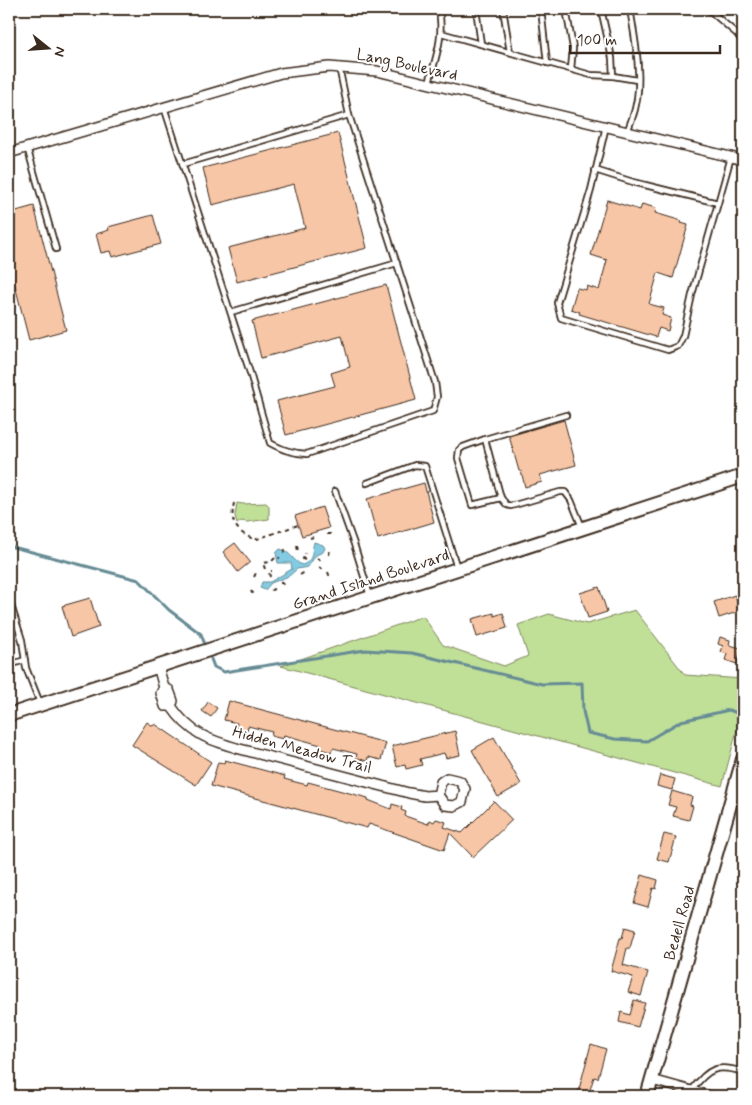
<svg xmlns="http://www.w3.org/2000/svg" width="752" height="1105" font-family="Mynerve,sans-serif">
	<rect width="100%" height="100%" fill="#fff"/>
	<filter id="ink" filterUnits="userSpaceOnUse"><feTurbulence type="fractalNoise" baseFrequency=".02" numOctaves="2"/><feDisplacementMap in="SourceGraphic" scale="10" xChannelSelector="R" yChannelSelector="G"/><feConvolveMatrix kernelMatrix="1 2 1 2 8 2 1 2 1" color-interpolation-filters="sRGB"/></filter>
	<g filter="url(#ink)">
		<!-- green -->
		<g fill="#c0e098" stroke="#7e855b">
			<polygon points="237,503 243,504 266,503 269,506 269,519 247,522 241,521 237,524 235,516"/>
			<polygon points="635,610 685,675 743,679 743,708 722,786 281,666 423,616 443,645 504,666 528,656 518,625 549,614 587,624"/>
		</g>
		<!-- water -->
		<path fill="#83cbe3" stroke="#668b94" d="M314,542L323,545L325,548L323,552L316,555L308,567L297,569L289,576L271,583L265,590L260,588L262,582H270L292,569L291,563H278L276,553L280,549C291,552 293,561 302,565C314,561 311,552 314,542Z"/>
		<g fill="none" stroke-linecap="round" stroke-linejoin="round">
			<!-- stream -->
			<g stroke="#668b94" stroke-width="3">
				<polyline points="9,546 139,580 169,610 201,634 204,642"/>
				<polyline points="211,659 214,667 224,672 365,650 412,653 542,684 582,683 583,711 588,733 615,739 647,741 681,721 729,710 740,714"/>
			</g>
		</g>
		<!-- building -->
		<g fill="#f7c6a6" stroke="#3b2a1e">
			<polygon points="338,133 367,248 237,282 228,248 305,228 294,184 212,205 203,168"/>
			<polygon points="607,200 640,210 642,204 656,208 655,213 682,221 681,223 688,225 673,278 658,273 649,304 664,308 662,315 671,318 668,331 659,328 656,337 579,314 580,312 571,309 577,288 586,290 587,286 599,290 607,260 591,255"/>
			<polygon points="34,206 66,330 29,340 9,262 9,213"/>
			<polygon points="153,215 161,244 112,257 110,251 101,253 96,234 109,230 108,227"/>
			<polygon points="386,285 416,400 286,435 277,401 335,386 331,373 350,367 342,336 261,358 252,321"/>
			<polygon points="564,420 576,465 540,475 542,482 525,487 521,471 519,471 509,436"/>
			<polygon points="424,483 434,522 378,539 367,499"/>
			<polygon points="322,507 329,528 302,536 295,516"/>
			<polygon points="235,543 250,562 238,572 223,552"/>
			<polygon points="599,587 607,612 588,618 580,593"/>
			<polygon points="735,595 740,611 719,618 714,602"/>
			<polygon points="90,598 99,627 71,637 62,606"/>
			<polygon points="494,613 494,616 503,613 507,628 477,637 472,619"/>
			<polygon points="720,637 730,640 729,645 741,648 737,664 725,660 727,654 721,652 723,646 718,644"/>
			<polygon points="229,701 386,743 381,760 368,757 367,761 356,758 357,754 333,748 331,752 320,749 321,745 284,735 283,739 271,736 272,732 248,726 247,730 236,727 237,723 224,720"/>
			<polygon points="208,702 217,708 211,717 202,711"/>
			<polygon points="147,722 153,726 155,724 211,762 196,785 132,745"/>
			<polygon points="455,731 460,755 446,758 444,753 420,759 422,765 406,769 405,765 397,767 392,746"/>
			<polygon points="494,737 521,784 498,797 472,750"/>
			<polygon points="225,760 285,776 284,779 307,785 308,782 368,798 368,800 391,809 392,804 402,807 401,810 406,812 405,816 428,824 430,820 434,822 436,819 446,822 444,827 462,833 494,801 512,820 473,857 450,833 444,850 369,824 367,828 211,786 218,762 224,763"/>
			<polygon points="660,775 675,779 672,790 657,786"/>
			<polygon points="672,791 692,797 690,805 693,806 689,820 673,816 676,807 668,805"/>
			<polygon points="664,834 676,837 669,862 657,859"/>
			<polygon points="642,875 658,880 656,889 653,888 648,907 634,903"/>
			<polygon points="625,927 635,930 630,948 627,948 623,965 648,972 641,996 628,992 633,977 611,971 620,938 622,938"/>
			<polygon points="634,1000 645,1003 638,1027 619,1022 621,1012 630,1015"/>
			<polygon points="591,1044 606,1049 598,1078 594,1077 588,1096 578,1093"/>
		</g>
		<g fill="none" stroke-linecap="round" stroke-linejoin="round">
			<!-- lane casing -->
			<g stroke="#3b2a1e" stroke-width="8">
				<g id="lane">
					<polyline points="476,9 481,44"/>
					<polyline points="503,9 510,52"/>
					<polyline points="541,9 547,63"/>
					<polyline points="566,9 573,48 571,69"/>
					<polyline points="601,9 612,58 613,76 637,80"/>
					<polyline points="708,9 737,34 743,42"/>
					<polyline points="441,33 591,75 613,76"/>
					<path d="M429,83C436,56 444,38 439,9"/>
					<path d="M164,107L250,373L270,443C283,450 292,453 307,454L433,411L437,397L435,382L349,115"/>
					<polyline points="606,126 591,190 557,303 561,318 668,350 678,346 683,336 692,295 731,157"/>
					<path d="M627,132C630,124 633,117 635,109C643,80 635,38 630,9"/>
					<polyline points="27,147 56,249"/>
					<polyline points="183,164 349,115 339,67"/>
					<polyline points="595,170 633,182 718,203"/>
					<polyline points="231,312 397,263"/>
					<polyline points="566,415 485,439 501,498 507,505 511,506 560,492 565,492 571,500 582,527"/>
					<polyline points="485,439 463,447 459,450 458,458 472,505 501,498"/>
					<polyline points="367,483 415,465 425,466 457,568"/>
					<polyline points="335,491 354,544 370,596"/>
					<polyline points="9,599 22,640 26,668 40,703"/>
					<polyline points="9,665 25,660"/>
					<path d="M692,1090C708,1068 717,1064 743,1072"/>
				</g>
			</g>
			<!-- street casing -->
			<g stroke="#3b2a1e" stroke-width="12">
				<g id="street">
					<polyline points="9,153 281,73 329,67 377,71 743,160"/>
					<polyline points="158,666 164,688 161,693 165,706 171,706 173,701 169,690 164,688"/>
					<path d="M171,706C190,734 209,740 240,749L409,793L425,796L438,795L441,782L447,778L460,781L465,789L462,802L454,806L445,805L438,795"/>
					<polyline points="652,1080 710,1096"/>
				</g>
			</g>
			<!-- secondary casing -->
			<g stroke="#3b2a1e" stroke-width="16">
				<g id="secondary">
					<polyline points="9,715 743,476"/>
					<polyline points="647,1096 743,759"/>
				</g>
			</g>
			<!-- path -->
			<g stroke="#3b2a1e" stroke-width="2" stroke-dasharray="4 4" stroke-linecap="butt">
				<path d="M234,503C233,508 232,514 233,519C235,529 247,539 257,539L298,525"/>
				<polyline points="327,534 331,534 331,538"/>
				<polyline points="310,538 313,537"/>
				<polyline points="297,546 298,551"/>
				<polyline points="284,553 285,549 288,549"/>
				<polyline points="329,555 330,550"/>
				<polyline points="317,558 321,561"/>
				<polyline points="305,560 303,559 305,553"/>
				<polyline points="319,567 321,569 320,572"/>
				<polyline points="265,569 263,563 271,562 276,557 280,558"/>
				<polyline points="328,572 329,575 332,572"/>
				<polyline points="300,575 305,572"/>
				<polyline points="254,577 256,573"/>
				<polyline points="270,577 269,571 272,571"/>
				<polyline points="280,582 283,584 286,582"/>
				<polyline points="271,590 274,589"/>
				<polyline points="251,591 252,593 255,592"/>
			</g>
			<!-- lane -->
			<use href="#lane" stroke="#fff" stroke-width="4.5"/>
			<!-- street -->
			<use href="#street" stroke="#fff" stroke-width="9"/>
			<!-- secondary -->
			<use href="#secondary" stroke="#fff" stroke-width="12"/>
		</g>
	</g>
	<g text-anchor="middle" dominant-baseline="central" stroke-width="4" stroke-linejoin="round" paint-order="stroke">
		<!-- street labels -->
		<g font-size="16" fill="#3b2a1e" stroke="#fff">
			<text transform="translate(407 65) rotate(12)">Lang Boulevard</text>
			<text transform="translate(371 580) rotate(-18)">Grand Island Boulevard</text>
			<text transform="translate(302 750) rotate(15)">Hidden Meadow Trail</text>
			<text transform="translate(680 923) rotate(-74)">Bedell Road</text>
		</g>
	</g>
	<!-- margin -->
	<rect width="752" height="1105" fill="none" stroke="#fff" stroke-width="30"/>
	<rect x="15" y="15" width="722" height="1075" fill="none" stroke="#3b2a1e" stroke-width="2" filter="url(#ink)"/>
	<!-- north arrow -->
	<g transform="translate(48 48) rotate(107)" stroke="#ffffff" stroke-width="4" paint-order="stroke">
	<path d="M0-4L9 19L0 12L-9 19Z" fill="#3b2a1e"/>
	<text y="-8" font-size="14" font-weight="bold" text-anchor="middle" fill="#3b2a1e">N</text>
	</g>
	<!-- scale -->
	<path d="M570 45v8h150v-8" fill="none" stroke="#3b2a1e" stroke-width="2.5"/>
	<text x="577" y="45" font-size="15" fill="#3b2a1e" stroke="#ffffff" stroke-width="4" paint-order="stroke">100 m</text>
</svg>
